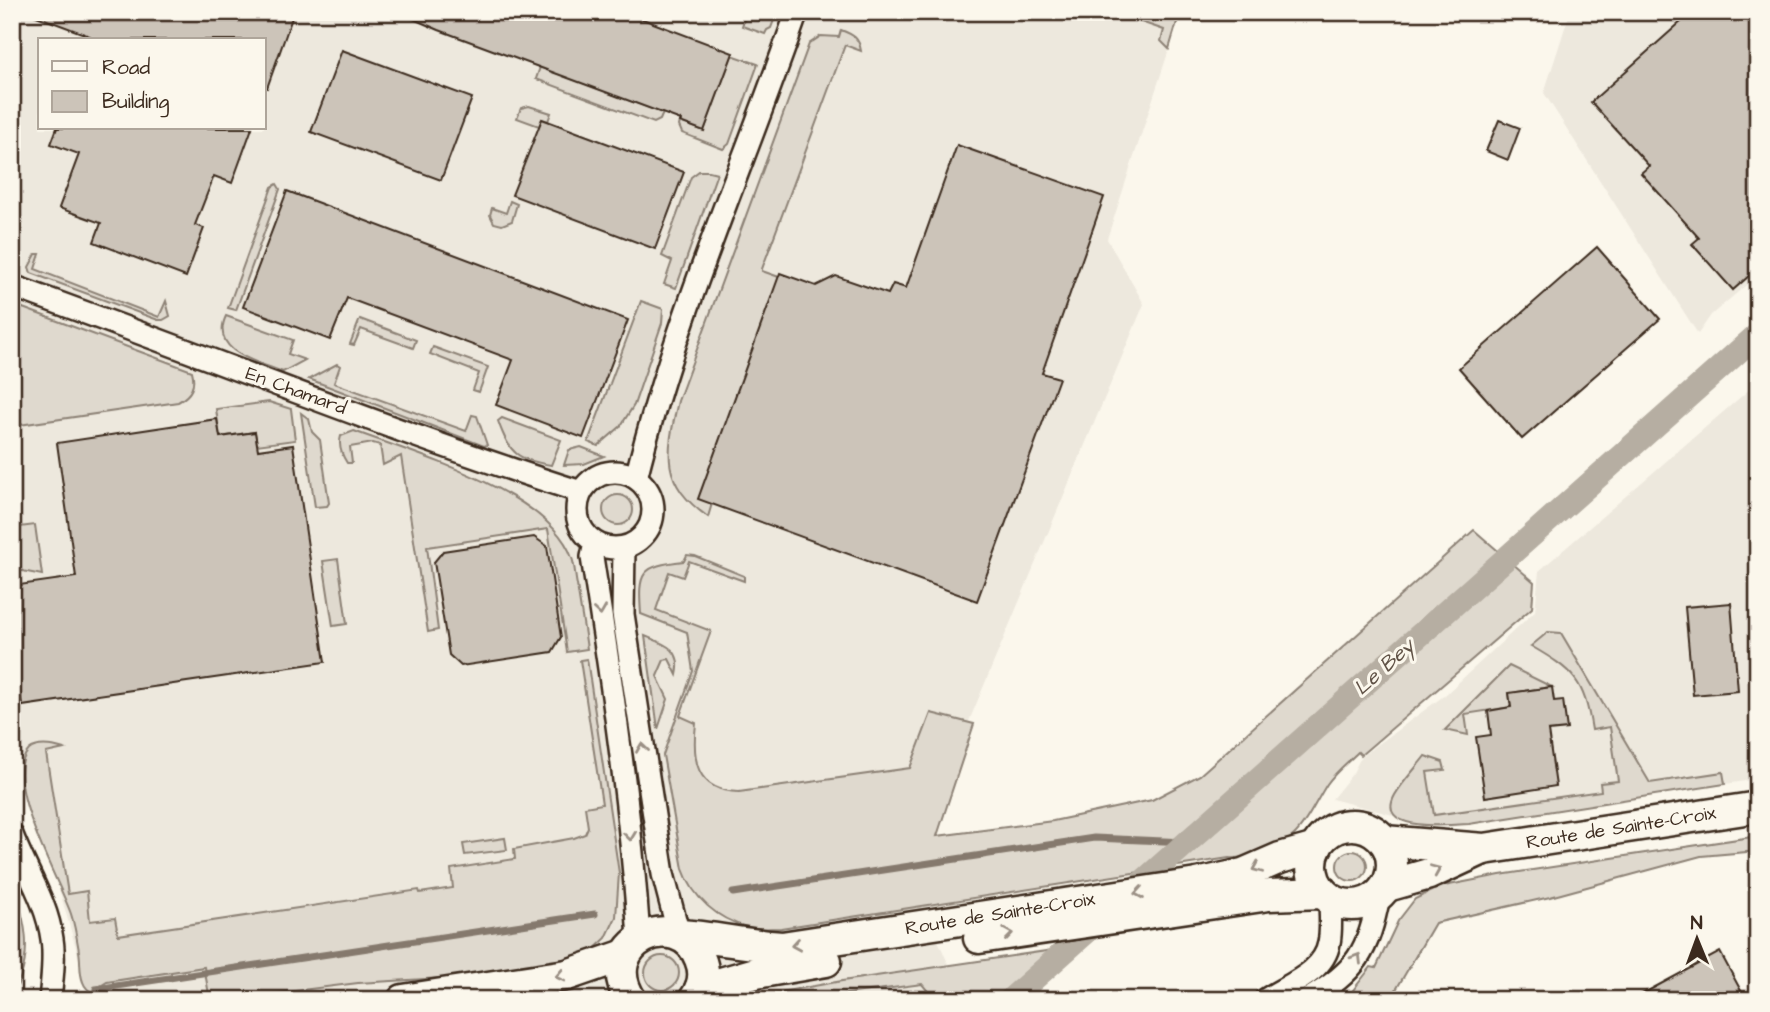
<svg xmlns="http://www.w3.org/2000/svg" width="1770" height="1012" font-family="'Architects Daughter',sans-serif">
	<rect width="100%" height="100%" fill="#fbf7ec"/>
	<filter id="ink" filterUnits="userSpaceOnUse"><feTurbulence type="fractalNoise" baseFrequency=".0143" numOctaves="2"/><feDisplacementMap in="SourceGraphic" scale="14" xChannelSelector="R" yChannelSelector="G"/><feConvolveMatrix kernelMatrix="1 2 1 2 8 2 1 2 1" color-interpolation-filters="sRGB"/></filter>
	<g filter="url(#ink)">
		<!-- built -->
		<g fill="#ede8dd" fill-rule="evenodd">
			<path d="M12,12H1169L1180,16L1107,239L1144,304L907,869L964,1000H102L80,962L12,725ZM40,40H264V128H40Z"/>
			<polygon points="1570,12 1758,12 1758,275 1711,315 1698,334 1544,93"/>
			<polygon points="1758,382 1758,779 1442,828 1332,799 1353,773 1361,757 1445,695 1535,611 1539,571"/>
		</g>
		<!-- grass -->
		<g fill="#dfd9ce" stroke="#8d8276" stroke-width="2">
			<polygon points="744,12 777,12 771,28 767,30 765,34 742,26 746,15"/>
			<polygon points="1112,12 1180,12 1169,49 1161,41 1164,30"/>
			<path d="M841,30C854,35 859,38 861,51L845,45L762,269V271L779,277L708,517C660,483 666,454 678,401L809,44L821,36L839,37Z"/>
			<polygon points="732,55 758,64 729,144 723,149 682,133 679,126 680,122 704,131"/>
			<polygon points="540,67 663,113 660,120 654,123 536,79"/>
			<polygon points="529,106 551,113 548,121 542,119 539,126 517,118 521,108"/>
			<polygon points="699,171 709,171 717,173 676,288 664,284 672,261 662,256 691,177"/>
			<polygon points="277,184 280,189 236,310 228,308 272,187"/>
			<polygon points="510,201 517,204 512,221 502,225 494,223 490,215 492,208 506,213"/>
			<polygon points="36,254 40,254 35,269 159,317 166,301 170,316 163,320 158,320 31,273 29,267"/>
			<polygon points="641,301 663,309 662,323 634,405 620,427 598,446 588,442"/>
			<path d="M12,304L192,371C196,386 191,395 178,402L12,426Z"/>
			<path d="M226,316L293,340L288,354L305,360L283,372C258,362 209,352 226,316Z"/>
			<polygon points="360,319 416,340 413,348 361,329 354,345 350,344"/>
			<polygon points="433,347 488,367 479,392 473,390 479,373 430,354"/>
			<polygon points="337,364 340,366 334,383 466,431 472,415 477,416 487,445 484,446 309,379"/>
			<polygon points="269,402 291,409 295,440 257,445 255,432 220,437 216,409"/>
			<polygon points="301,413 309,419 312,432 320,440 329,503 327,506 315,507"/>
			<path d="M502,418L561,440L551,465C517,459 510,455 498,421Z"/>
			<path d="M354,431C414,454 550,492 572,558C575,566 575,576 577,585C580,606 584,627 587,649L567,652L548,529L427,547L438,630L428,632L401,456L383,465L380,445L373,443L350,447L352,463H347C341,454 338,446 341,436Z"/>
			<polygon points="581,447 604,456 584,464 564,465 569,450"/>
			<circle cx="618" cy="510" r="15"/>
			<polygon points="35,525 42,575 12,569 12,528"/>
			<path d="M1474,530L1534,582L1532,608L1361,755L1358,752C1348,762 1335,772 1327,784C1305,819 1302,843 1256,854C1247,856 1238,859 1229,858L781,928C771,928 757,930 747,927C717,919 693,898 683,869L663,755L693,671L687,632L641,614C638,572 640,566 684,561L687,555L695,556L744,576V581L689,561L683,577L669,572L656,610L711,631L680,716L696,723C692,759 695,791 739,792L910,768L931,713L974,724L937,836L1053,821L1152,800L1200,775Z"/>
			<polygon points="338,559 347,624 333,626 323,561"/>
			<path d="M1548,632L1561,633L1650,783L1723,772L1725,784L1469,824C1450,825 1374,833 1395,795C1403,781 1416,768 1425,756L1443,762L1445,770L1427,772L1434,815L1601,791L1600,783L1618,781L1610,727L1592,730C1584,680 1574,671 1531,646Z"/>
			<path d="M645,636C665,644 683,649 677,675L669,659L664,660L657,676L668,699L658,729Z"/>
			<path d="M587,659L619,873L616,917L606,938L591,952L558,962L459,977L358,983L222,1000H210L204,967L107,982L94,990V994C89,991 85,988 83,982C79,973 81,961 79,951C77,939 75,926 71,914C60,881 0,779 29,750C38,743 54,746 64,749L46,753L68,894L87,891L90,921L115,918L118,935L419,890L420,893L453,888L451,869L515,859L514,849L574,838L585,834L588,827L585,807L602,804L580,660Z"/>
			<polygon points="1509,666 1552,687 1509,693 1511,707 1465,714 1468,735 1445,730"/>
			<polygon points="1758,836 1758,851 1701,856 1550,897 1435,923 1390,1000 1341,1000 1350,994 1371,967 1376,968 1398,921 1415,899 1439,887 1500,875"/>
			<polygon points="505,838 507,850 465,855 463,844"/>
			<circle cx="1352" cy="866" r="15"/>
			<path d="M12,884C27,923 34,957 12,996Z"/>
			<polygon points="1060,949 1004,1000 935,1000 922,984 801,1000 736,1000 842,981"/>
			<circle cx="662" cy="973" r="17"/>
		</g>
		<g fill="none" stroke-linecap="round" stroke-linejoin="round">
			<!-- stream -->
			<g stroke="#85796d" stroke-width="7">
				<polyline points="733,893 1094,838 1187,842"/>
				<polyline points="96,989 595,914"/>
			</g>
			<!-- canal -->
			<polyline stroke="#b6aea2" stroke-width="24" points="1010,1000 1758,334"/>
		</g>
		<!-- building -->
		<g fill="#ccc4b9" stroke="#3b2a1e" stroke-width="2">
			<polygon points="31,12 294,12 267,88 264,87 264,40 89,40 90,36 31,14"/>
			<polygon points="397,12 624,12 733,53 704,131 680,122 681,120 439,30"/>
			<polygon points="1692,12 1758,12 1758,268 1733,290 1692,244 1699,238 1641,173 1649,166 1591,102"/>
			<polygon points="342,50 472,98 441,180 311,132"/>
			<polygon points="542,119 684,172 655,249 512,195"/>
			<polygon points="1499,120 1520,128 1508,160 1486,151"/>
			<polygon points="57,128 252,128 232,183 214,176 195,225 204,228 186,277 94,242 101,223 59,208 79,154 51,144"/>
			<polygon points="957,145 1104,197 1042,373 1059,378 977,601 698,499 780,273 816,286 836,276 888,294 893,284 906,288"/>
			<polygon points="287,191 628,320 583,438 496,405 513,360 347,298 330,340 243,307"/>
			<polygon points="1597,247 1660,319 1522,439 1459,368"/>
			<polygon points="217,419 220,437 255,432 258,450 293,445 325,662 22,706 12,643 12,586 76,577 57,443"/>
			<polygon points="534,537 547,546 561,637 552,652 461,666 449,655 434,562 443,551"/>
			<polygon points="1731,603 1738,691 1693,695 1685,607"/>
			<polygon points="1552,687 1554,701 1563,700 1567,729 1548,731 1556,786 1485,797 1476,737 1491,735 1488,711 1511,707 1509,693"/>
			<polygon points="1720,952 1746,1000 1631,1000"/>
		</g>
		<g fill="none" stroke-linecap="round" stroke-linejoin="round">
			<!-- minor casing -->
			<g stroke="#3b2a1e" stroke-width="26">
				<g id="minor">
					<path d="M12,286C202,354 389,431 581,492"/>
					<circle cx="615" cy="510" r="38"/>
					<path d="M636,478C675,319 743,167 797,12"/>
					<path d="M595,543L592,557C612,684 631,812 639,939"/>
					<polyline points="624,548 623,614 663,874 679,935"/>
					<path d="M12,835C25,869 47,902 52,939C55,958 52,980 50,1000"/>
					<path d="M1265,1000C1287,985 1324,973 1329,943C1332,929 1330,913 1330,898"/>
					<path d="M1307,1000C1357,971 1368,952 1379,896"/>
				</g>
			</g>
			<!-- secondary casing -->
			<g stroke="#3b2a1e" stroke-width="35">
				<g id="secondary">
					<circle cx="1352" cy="865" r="40"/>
					<polyline points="1384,841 1484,849 1758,807"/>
					<polyline points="1387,886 1429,874 1481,850"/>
					<path d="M679,935C714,937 747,945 782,947L1197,884L1243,874L1280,858L1316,848"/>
					<polyline points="979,938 1269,895 1323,893"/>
					<polyline points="700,989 756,973 826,961"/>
					<polyline points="403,1000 567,975 625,955"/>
					<path d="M631,1000C594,943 679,904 700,959C706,973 703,988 694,1000"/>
				</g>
			</g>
			<!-- minor -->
			<use href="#minor" stroke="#fbf7ec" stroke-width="21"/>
			<!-- secondary -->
			<use href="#secondary" stroke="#fbf7ec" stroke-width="30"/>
		</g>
		<!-- one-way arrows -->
		<defs><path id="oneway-chevron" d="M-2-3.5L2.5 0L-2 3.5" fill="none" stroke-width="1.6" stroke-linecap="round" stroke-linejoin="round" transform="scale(1.75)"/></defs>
		<g stroke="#9b9085">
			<use href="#oneway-chevron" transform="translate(600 611) rotate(82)"/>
			<use href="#oneway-chevron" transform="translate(642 748) rotate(-98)"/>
			<use href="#oneway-chevron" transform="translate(630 836) rotate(83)"/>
			<use href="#oneway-chevron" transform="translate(1257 868) rotate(157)"/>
			<use href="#oneway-chevron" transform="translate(1436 870) rotate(-23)"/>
			<use href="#oneway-chevron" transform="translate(1139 893) rotate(171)"/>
			<use href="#oneway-chevron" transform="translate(1008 934) rotate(-8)"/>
			<use href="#oneway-chevron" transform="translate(796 945) rotate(171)"/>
			<use href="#oneway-chevron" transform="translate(1357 958) rotate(-59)"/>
			<use href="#oneway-chevron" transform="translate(560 976) rotate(168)"/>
		</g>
	</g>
	<g text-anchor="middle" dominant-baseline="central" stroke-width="6" stroke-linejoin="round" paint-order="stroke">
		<!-- street labels -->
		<g font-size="19" fill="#3b2a1e" stroke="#fbf7ec">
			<text transform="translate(296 391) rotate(20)">En Chamard</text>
			<text transform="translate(1621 828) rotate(-9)">Route de Sainte-Croix</text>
			<text transform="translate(1000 914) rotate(-9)">Route de Sainte-Croix</text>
		</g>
		<!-- water labels -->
		<g font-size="21" font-style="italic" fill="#605246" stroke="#fbf7ec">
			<text transform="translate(1384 667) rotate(-42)">Le Bey</text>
		</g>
	</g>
	<!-- margin -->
	<rect width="1770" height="1012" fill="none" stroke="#fbf7ec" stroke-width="42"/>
	<rect x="21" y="21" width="1728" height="970" fill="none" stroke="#3b2a1e" stroke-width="2.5" filter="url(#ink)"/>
	<!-- legend -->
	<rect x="38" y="38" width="228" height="91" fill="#fbf7ec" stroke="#aea59a" stroke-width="2"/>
	<rect x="52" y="61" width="35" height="10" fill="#fbf7ec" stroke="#aea59a" stroke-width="2"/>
	<text x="102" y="74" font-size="21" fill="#3b2a1e">Road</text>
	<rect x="52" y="91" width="35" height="21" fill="#ccc4b9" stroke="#aea59a" stroke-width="2"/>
	<text x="102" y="108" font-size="21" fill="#3b2a1e">Building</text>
	<!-- north arrow -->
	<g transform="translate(1697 939) rotate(359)" stroke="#fbf7ec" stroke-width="5" paint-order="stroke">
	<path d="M0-5L12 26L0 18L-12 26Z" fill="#3b2a1e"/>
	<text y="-10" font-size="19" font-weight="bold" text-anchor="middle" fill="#3b2a1e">N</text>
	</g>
</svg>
